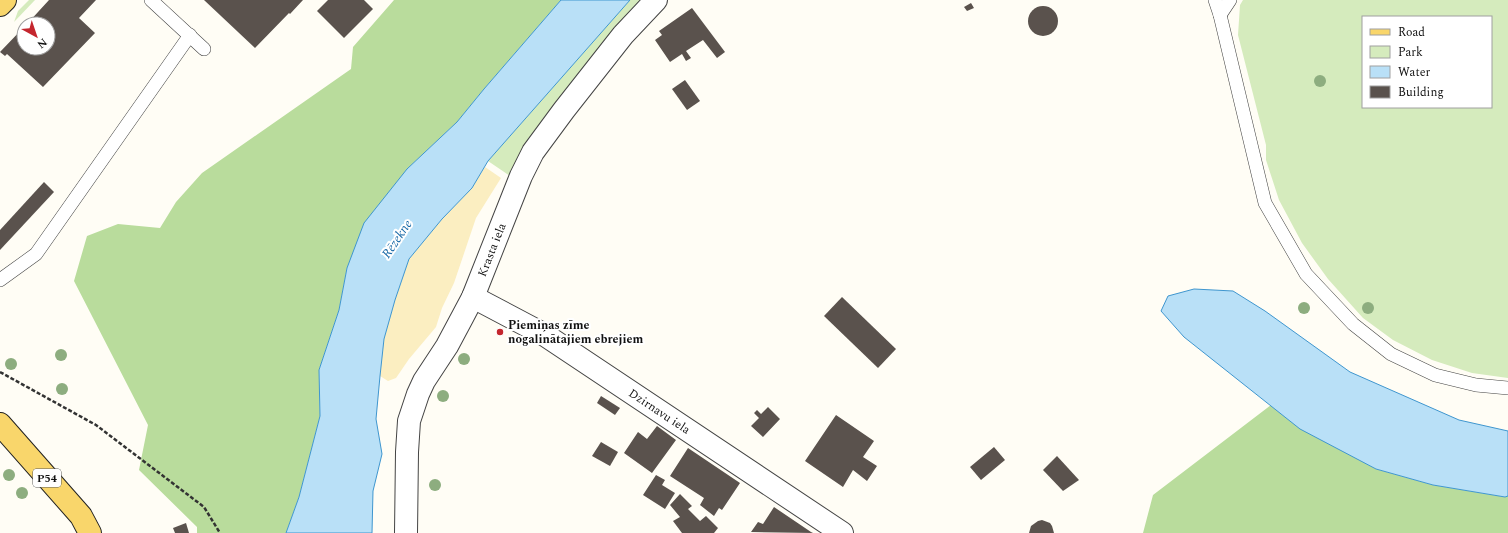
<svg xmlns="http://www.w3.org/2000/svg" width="1508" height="533" font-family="Spectral,serif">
	<rect width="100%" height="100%" fill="#fffdf5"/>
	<!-- green -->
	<g fill="#d5ebbd" fill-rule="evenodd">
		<polygon points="29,0 35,0 14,22 18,11"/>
		<polygon points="630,0 646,0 546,115 529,138 510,176 488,161"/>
		<path d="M1243,0H1508V378L1472,373L1432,360L1393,340L1363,318L1328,279L1302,243L1279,200L1266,160V145L1238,35L1240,5ZM1363,17H1491V107H1363Z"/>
	</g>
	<!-- forest -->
	<g fill="#b9dc9c">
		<polygon points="394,0 561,0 484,89 457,122 407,169 347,268 339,310 319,370 320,416 299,497 286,533 197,533 197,527 139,470 148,425 74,281 87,236 118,224 160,228 176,202 202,173 351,69 353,47"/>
		<polygon points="1271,405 1376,469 1433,485 1505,497 1508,496 1508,533 1143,533 1153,495"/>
	</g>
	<!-- sand -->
	<polygon fill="#fbeec1" points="485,167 501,178 476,218 454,283 442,308 436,327 409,359 396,378 388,381 380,376 384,339 395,300 409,259 442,219 472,188"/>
	<!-- water -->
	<g fill="#b9e0f7" stroke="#3f96cf">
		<polygon points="561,0 630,0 488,161 472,188 442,219 409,259 395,300 384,339 380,376 376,419 382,454 373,491 372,533 286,533 299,497 320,416 319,370 339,310 347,268 364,223 407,169 457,122 484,89"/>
		<polygon points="1194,289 1233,291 1265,311 1350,372 1459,420 1508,431 1508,496 1505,497 1433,485 1376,469 1300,429 1184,337 1161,311 1168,296"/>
	</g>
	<!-- building -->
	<g fill="#5a524d">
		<polygon points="49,0 96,0 79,18 95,33 43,87 7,54 5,56 0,52 24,27 24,48 48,48 48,24 27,24"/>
		<polygon points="204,0 303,0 290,14 289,13 255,48"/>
		<polygon points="328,0 364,0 373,9 344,38 317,11"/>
		<polygon points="971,3 974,8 967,11 964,7"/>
		<circle cx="1043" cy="21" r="15"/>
		<polygon points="692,8 725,52 717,58 703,40 686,51 691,58 686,61 682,54 670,62 655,40 662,35 659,31"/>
		<polygon points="685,80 700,101 687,110 672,89"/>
		<polygon points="44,182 54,192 0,250 0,230"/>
		<polygon points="842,297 896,349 878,368 824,316"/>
		<polygon points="601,396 620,408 615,415 597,403"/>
		<polygon points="768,407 780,419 763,437 751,426 759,418 754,413 757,410 761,414"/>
		<polygon points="836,415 874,441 863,457 877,466 867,481 853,470 843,487 805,461"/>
		<polygon points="657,426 676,440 652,473 624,453 638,432 647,439"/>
		<polygon points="601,442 618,452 610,466 592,456"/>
		<polygon points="994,447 1005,460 981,480 970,467"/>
		<polygon points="688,448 740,483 722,510 719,508 714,516 700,505 704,498 670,476"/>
		<polygon points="1057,456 1079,480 1063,491 1043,470"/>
		<polygon points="656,475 665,480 662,485 675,493 665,509 643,495"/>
		<polygon points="680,494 692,506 688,509 700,521 706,516 718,528 714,533 682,533 673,521 680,517 670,505"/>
		<polygon points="774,507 811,532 813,533 751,532 758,522 763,524"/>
		<polygon points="1042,520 1050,523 1052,526 1054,533 1029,533 1031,526 1038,521"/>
		<polygon points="186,523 189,533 175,533 173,528"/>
	</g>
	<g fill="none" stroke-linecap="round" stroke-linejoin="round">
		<!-- lane casing -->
		<g stroke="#444" stroke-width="14">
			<g id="lane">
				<polyline points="151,0 204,49"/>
				<polyline points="1215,0 1220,15 1265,203 1306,274 1353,324 1391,354 1435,375 1476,385 1508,388"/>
				<polyline points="1220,15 1230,0"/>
				<polyline points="0,280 36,254 190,35"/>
			</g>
		</g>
		<!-- street casing -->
		<g stroke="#444" stroke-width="24">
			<g id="street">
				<path id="s1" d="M473,297L545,335L842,533"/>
				<path id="s2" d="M406,533L407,452L409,421L418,394L424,381L447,346L463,316L473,297L521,176L533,152L564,110L623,35L656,0"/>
			</g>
		</g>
		<!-- primary casing -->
		<g stroke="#222" stroke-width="24">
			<g id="primary">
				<polyline points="0,5 5,0"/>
				<polyline points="0,424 81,516 90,533"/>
			</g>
		</g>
		<!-- path -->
		<polyline stroke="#333" stroke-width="2.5" stroke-dasharray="4 2" stroke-linecap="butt" points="0,372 96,425 204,507 220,533"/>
		<!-- lane -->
		<use href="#lane" stroke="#fff" stroke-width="13"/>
		<!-- street -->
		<use href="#street" stroke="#fff" stroke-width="22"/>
		<!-- primary -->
		<use href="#primary" stroke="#f9d66b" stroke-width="22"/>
	</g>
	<!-- trees -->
	<g fill="#8dad7f">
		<circle cx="1320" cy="81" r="6"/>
		<circle cx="1304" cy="308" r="6"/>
		<circle cx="1368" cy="308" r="6"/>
		<circle cx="61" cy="355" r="6"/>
		<circle cx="464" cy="359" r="6"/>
		<circle cx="11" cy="364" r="6"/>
		<circle cx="62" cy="389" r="6"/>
		<circle cx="443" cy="396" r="6"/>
		<circle cx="9" cy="475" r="6"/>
		<circle cx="435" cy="485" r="6"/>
		<circle cx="22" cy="493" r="6"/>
	</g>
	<!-- markers -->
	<circle fill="#c4262e" stroke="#fff" stroke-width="1.5" cx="500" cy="332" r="4"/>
	<g text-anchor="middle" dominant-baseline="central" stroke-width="4" stroke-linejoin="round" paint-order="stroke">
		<!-- shield labels -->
		<rect fill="#fff" stroke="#585858" stroke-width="1" x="33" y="469" width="28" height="18" rx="3"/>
		<g font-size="11" font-weight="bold" fill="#111">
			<text x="47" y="478">P54</text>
		</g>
		<!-- street labels -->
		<g font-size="12" fill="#111" stroke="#fff">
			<text stroke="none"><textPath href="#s2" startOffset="303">Krasta iela</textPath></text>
			<text stroke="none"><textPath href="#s1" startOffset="219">Dzirnavu iela</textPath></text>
		</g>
		<!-- poi labels -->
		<g font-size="12" font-weight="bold" fill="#111" stroke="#fff" text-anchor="start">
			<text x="508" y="325">Piemiņas zīme<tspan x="508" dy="14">nogalinātajiem ebrejiem</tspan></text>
		</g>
		<!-- water labels -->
		<g font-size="13" font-style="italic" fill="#1768a6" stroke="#fff">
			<text transform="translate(397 239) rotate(-56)">Rēzekne</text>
		</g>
	</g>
	<!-- legend -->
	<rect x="1362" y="16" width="130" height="92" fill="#ffffff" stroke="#a0a0a0"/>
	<rect x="1370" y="29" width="20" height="6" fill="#f9d66b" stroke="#a0a0a0"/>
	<text x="1398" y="36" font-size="12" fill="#111111">Road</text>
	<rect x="1370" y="46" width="20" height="12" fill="#d5ebbd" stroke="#a0a0a0"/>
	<text x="1398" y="56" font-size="12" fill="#111111">Park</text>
	<rect x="1370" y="66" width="20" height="12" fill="#b9e0f7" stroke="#a0a0a0"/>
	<text x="1398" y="76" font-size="12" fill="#111111">Water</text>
	<rect x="1370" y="86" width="20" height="12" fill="#5a524d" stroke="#a0a0a0"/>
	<text x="1398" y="96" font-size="12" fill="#111111">Building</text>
	<!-- north arrow -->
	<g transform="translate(36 36) rotate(140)"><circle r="19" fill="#ffffff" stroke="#a0a0a0"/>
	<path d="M0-3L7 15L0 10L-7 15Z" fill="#c4262e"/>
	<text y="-6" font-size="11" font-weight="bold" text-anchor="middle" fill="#111111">N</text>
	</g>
</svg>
